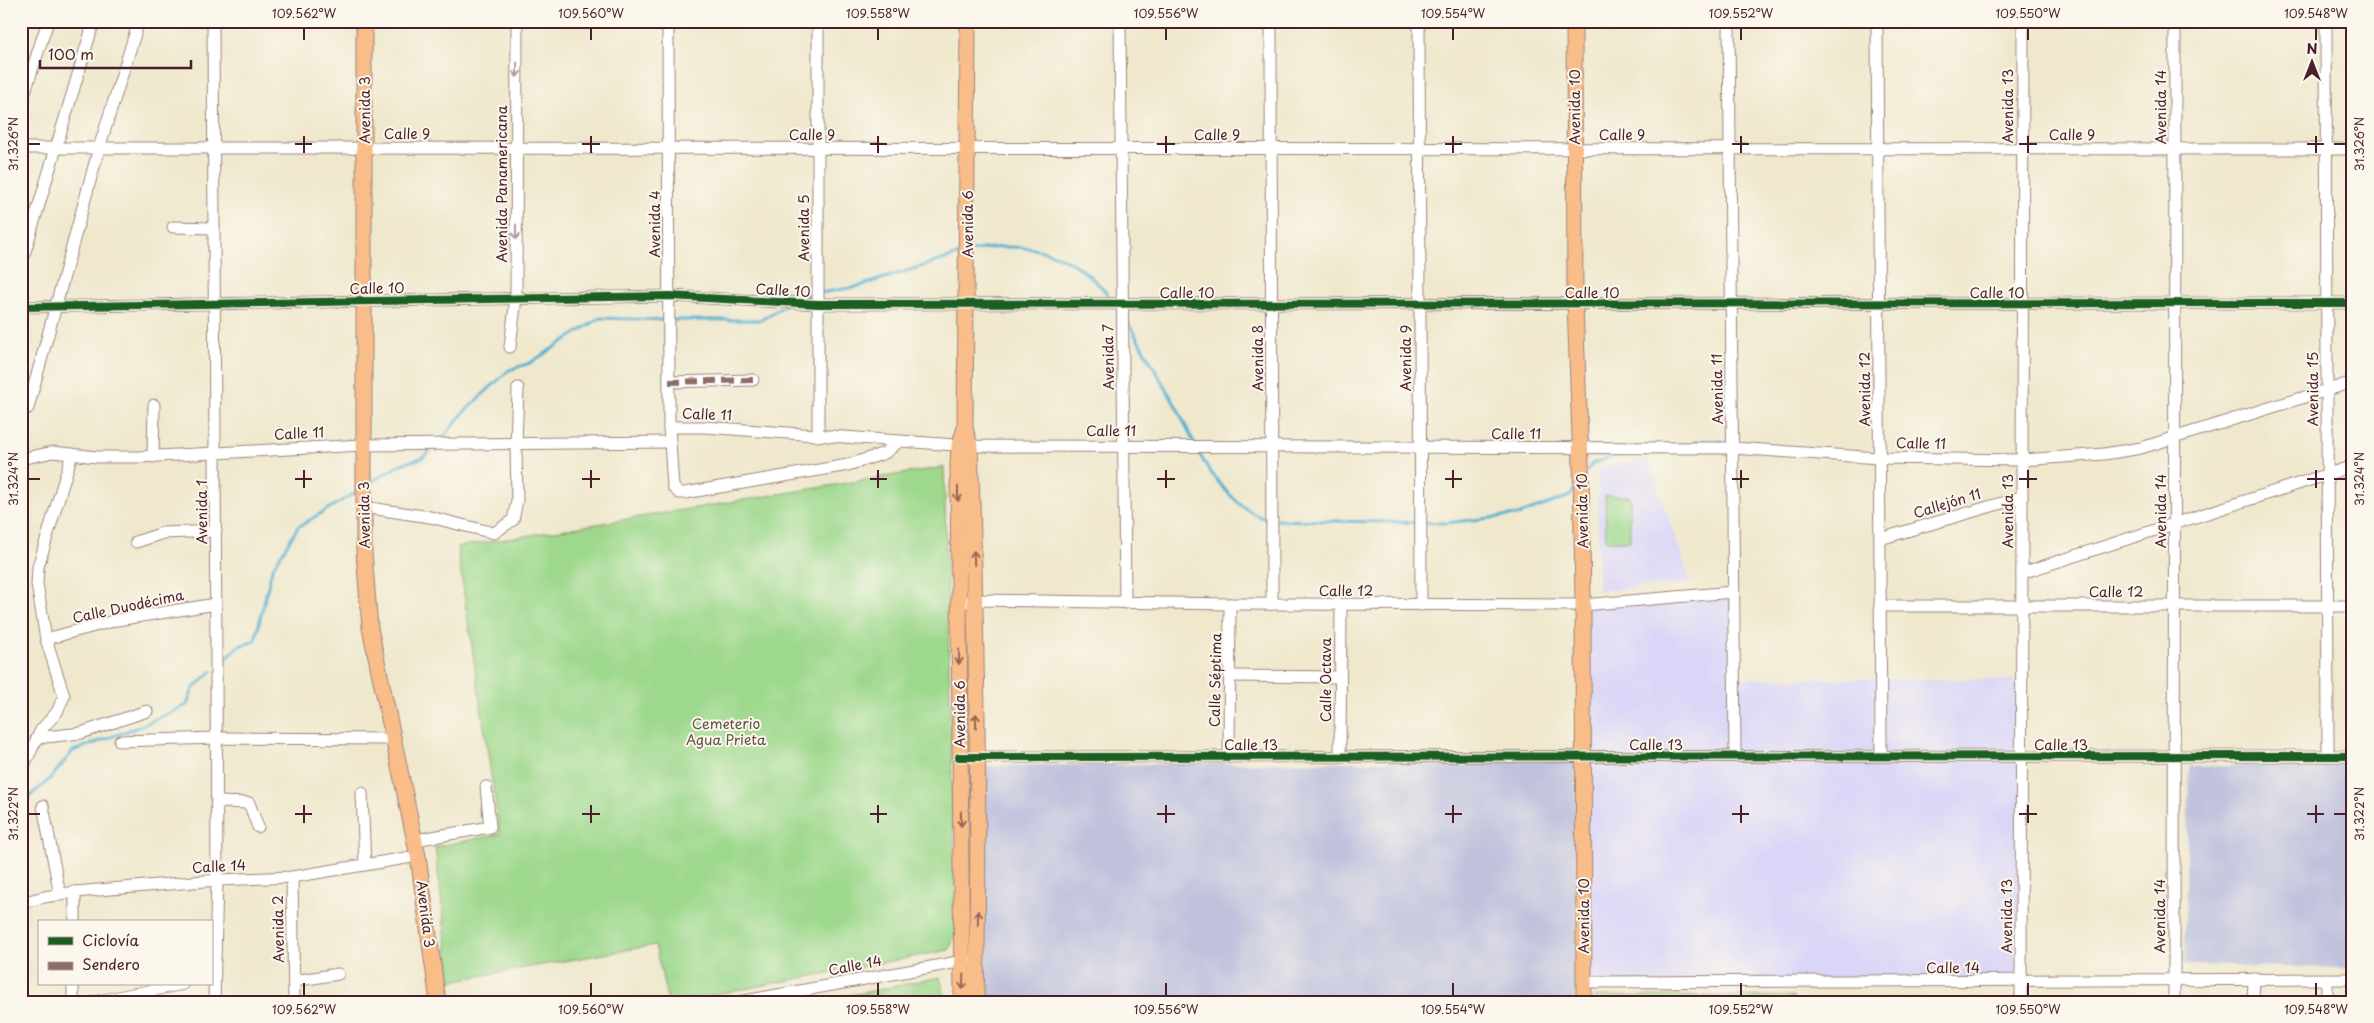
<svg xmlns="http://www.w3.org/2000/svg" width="2374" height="1023" font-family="'Playpen Sans',sans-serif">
	<rect width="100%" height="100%" fill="#fbf7ec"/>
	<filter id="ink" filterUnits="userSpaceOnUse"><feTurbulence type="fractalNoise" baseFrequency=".02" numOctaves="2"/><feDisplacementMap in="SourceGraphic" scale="10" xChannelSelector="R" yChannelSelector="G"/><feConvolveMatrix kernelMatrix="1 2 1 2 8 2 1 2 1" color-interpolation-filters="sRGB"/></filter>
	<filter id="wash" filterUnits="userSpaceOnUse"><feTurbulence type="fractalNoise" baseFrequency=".0096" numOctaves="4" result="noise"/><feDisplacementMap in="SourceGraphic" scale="20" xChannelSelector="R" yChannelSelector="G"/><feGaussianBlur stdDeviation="1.12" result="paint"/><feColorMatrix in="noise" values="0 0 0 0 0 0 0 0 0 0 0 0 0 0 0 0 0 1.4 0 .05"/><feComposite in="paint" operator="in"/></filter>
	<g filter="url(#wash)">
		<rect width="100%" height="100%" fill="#efe8cd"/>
		<!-- built -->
		<g fill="#dad6f7">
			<polygon points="1648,458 1691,583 1598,591 1598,469"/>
			<polygon points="1733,592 1734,678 2022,680 2021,982 1583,982 1583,605"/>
		</g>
		<!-- industrial -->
		<g fill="#c0c2dd">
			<polygon points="1576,760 1577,1002 981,1002 983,766"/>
			<polygon points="2353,763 2353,968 2184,965 2189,767"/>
		</g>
		<!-- green -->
		<g fill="#9dd88c" stroke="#747c5c">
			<polygon points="944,467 956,934 949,950 675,1002 668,1002 655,945 451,981 435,847 500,834 457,547"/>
			<polygon points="1605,496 1630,496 1630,541 1606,541"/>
			<polygon points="940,977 946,1002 817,1002"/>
			<rect x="1595" y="996" width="198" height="6"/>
		</g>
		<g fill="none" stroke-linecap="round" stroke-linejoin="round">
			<!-- stream -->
			<g stroke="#54b1d2" stroke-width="3">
				<path d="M972,251C1029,239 1077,253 1112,300"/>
				<polyline points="796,299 802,296 856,287 961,254"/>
				<polyline points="1126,319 1177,408 1195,445"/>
				<polyline points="672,320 761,320 784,306"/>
				<polyline points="441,440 464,412 509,370 530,363 600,318 666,320"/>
				<polyline points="1695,442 1722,441"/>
				<path d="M1198,451C1209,474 1242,515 1268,519"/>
				<polyline points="1587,471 1592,464 1625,452"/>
				<polyline points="370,483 401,464 422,458 433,448"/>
				<polyline points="1275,520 1445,523 1518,515 1570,496 1575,488"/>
				<polyline points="219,665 239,646 255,641 272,569 298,527 358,491"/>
				<polyline points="21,810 30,796 51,778 73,751 141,726 187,705 193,689 212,671"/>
			</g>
		</g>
	</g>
	<g filter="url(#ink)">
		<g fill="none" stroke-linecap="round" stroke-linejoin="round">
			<!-- minor casing -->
			<g stroke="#9c847c" stroke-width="13">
				<g id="minor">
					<polyline points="213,21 217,880 214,1002"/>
					<polyline points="668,21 669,427 673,487 679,493 685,493 848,465 885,453 897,443"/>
					<polyline points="818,21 818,436"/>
					<polyline points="1120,21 1125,603"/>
					<polyline points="1271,21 1272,604"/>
					<polyline points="1419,21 1421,605"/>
					<polyline points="1729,21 1735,756"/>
					<polyline points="1877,21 1881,756"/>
					<polyline points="2326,21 2328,756"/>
					<polyline points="21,104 48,21"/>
					<polyline points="21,148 2353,149"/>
					<polyline points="173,227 214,228"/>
					<polyline points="21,265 94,21"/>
					<polyline points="21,307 670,296 818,304 2353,303"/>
					<polyline points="510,347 516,298 517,21"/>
					<polyline points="669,382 753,380"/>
					<polyline points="28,408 99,148 139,21"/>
					<polyline points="669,427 704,427 970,446 1733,448 1879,458 2022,460 2104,454 2141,448 2353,382"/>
					<polyline points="153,457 154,405"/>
					<polyline points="21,459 53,452 97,457 139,457 363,445 670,442"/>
					<polyline points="363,507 430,517 494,533 513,520 517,501 516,445 518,388"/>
					<polyline points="1880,539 2022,497"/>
					<polyline points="136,542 163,533 216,531"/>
					<polyline points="2022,573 2353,466"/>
					<polyline points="959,603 975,600 1230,604 1583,605 1733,592"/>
					<polyline points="1880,606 2353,606"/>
					<polyline points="46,639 117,620 216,604"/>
					<polyline points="1230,676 1340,677"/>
					<polyline points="37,738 81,733 147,711"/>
					<polyline points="120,741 216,738 393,739"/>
					<polyline points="1340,756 1341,605"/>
					<polyline points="959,757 2353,756"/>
					<polyline points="1229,757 1230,604"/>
					<polyline points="23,767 41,730 57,712 64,696 46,639 37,584 38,567 72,454"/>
					<polyline points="362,793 365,865"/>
					<polyline points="217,802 249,803 258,827"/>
					<polyline points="43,806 60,895"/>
					<polyline points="415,840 490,827 486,787"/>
					<polyline points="292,877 294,1002"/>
					<polyline points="21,903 44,897 75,892 217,880 292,877 418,856"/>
					<polyline points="75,922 75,892"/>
					<polyline points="2327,979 2327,1002"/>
					<polyline points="294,981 338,974"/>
					<polyline points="1583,982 2353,979"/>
					<polyline points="73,1002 73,984"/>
					<polyline points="93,1002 183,984"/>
					<polyline points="739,1002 969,960"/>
					<polyline points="2021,1002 2023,21"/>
					<polyline points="2174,1002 2175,21"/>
					<polyline points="2253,1002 2254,979"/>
				</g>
			</g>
			<!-- major casing -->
			<g stroke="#9c847c" stroke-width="17">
				<g id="major">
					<polyline points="364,21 364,553 370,628 418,856 438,1002"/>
					<path d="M968,21L965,428L970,446C977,631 980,817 976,1002"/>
					<polyline points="1574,21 1575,304 1581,463 1583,605 1584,1002"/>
					<polyline points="962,1002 958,464 959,446 965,428"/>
				</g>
			</g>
			<!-- minor -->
			<use href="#minor" stroke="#fff" stroke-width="11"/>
			<!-- major -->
			<use href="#major" stroke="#f8bd89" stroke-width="15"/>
			<!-- quiet -->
			<polyline stroke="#8d6e63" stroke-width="6" stroke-dasharray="12 6" stroke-linecap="butt" points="669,382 753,380"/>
			<!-- cycleway casing -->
			<g stroke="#fbf7ec" stroke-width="11">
				<g id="cycleway">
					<polyline points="21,307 670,296 818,304 2353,303"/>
					<polyline points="959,757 2353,756"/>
				</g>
			</g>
			<!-- cycleway -->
			<use href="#cycleway" stroke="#1b5e20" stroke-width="8"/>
		</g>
		<!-- one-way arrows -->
		<defs><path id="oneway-shaft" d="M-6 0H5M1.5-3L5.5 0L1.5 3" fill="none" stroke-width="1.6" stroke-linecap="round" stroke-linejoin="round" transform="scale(1.25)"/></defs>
		<g stroke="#ae9aa0">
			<use href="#oneway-shaft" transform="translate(517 70) rotate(90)"/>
			<use href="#oneway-shaft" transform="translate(516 232) rotate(90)"/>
		</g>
		<g stroke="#986655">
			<use href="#oneway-shaft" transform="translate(958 494) rotate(90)"/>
			<use href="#oneway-shaft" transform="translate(974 558) rotate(-92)"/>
			<use href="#oneway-shaft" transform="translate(959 657) rotate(90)"/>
			<use href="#oneway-shaft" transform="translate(976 721) rotate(-90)"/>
			<use href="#oneway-shaft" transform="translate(961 819) rotate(89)"/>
			<use href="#oneway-shaft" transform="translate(978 918) rotate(-89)"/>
			<use href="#oneway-shaft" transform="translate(963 982) rotate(92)"/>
		</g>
	</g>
	<!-- ticks -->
	<path fill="none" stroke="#4a1f2b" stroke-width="2" d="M304,28V40M591,28V40M878,28V40M1166,28V40M1453,28V40M1741,28V40M2028,28V40M2316,28V40M304,136V153M591,136V153M878,136V153M1166,136V153M1453,136V153M1741,136V153M2028,136V153M2316,136V153M28,144H40M295,144H312M582,144H600M870,144H887M1157,144H1175M1445,144H1462M1732,144H1749M2019,144H2037M2307,144H2324M2334,144H2346M304,470V488M591,470V488M878,470V488M1166,470V488M1453,470V488M1741,470V488M2028,470V488M2316,470V488M28,479H40M295,479H312M582,479H600M870,479H887M1157,479H1175M1445,479H1462M1732,479H1749M2019,479H2037M2307,479H2324M2334,479H2346M304,805V823M591,805V823M878,805V823M1166,805V823M1453,805V823M1741,805V823M2028,805V823M2316,805V823M28,814H40M295,814H312M582,814H600M870,814H887M1157,814H1175M1445,814H1462M1732,814H1749M2019,814H2037M2307,814H2324M2334,814H2346M304,983V996M591,983V996M878,983V996M1166,983V996M1453,983V996M1741,983V996M2028,983V996M2316,983V996"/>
	<g text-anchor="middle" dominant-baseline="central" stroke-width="4" stroke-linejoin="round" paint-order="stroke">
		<!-- street labels -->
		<g font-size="14" fill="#4a1f2b" stroke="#fbf7ec">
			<text transform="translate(2007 106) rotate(-90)">Avenida 13</text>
			<text transform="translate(1574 107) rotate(-90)">Avenida 10</text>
			<text transform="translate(2160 107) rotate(-90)">Avenida 14</text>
			<text transform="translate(364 110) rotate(-90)">Avenida 3</text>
			<text x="407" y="133">Calle 9</text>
			<text x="812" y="134">Calle 9</text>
			<text x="1217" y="134">Calle 9</text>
			<text x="1622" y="134">Calle 9</text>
			<text x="2072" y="134">Calle 9</text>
			<text transform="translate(501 184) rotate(-90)">Avenida Panamericana</text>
			<text transform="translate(654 224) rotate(-90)">Avenida 4</text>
			<text transform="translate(967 224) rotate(-90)">Avenida 6</text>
			<text transform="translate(803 228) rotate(-90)">Avenida 5</text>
			<text transform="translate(377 288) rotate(-1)">Calle 10</text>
			<text transform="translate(783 290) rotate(3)">Calle 10</text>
			<text x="1187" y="292">Calle 10</text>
			<text x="1592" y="292">Calle 10</text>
			<text x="1997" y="292">Calle 10</text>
			<text transform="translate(1108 357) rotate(-91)">Avenida 7</text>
			<text transform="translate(1257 358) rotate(-90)">Avenida 8</text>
			<text transform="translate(1405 358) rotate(-90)">Avenida 9</text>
			<text transform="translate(1717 389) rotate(-91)">Avenida 11</text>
			<text transform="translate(1864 389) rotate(-90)">Avenida 12</text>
			<text transform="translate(2312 389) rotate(-90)">Avenida 15</text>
			<text transform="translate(707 414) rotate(2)">Calle 11</text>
			<text x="1111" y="430">Calle 11</text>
			<text transform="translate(299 433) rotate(-3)">Calle 11</text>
			<text x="1516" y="433">Calle 11</text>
			<text transform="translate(1921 443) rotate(1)">Calle 11</text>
			<text transform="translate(1947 503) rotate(-17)">Callejón 11</text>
			<text transform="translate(1582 511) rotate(-91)">Avenida 10</text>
			<text transform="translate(2007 511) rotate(-90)">Avenida 13</text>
			<text transform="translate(2160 511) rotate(-90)">Avenida 14</text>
			<text transform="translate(201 512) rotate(-90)">Avenida 1</text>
			<text transform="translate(364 515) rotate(-91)">Avenida 3</text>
			<text x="1346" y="590">Calle 12</text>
			<text x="2116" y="591">Calle 12</text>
			<text transform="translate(128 606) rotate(-12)">Calle Duodécima</text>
			<text transform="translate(1215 680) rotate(-89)">Calle Séptima</text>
			<text transform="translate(1325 680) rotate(-90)">Calle Octava</text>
			<text transform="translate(959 714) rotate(-90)">Avenida 6</text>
			<text x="1251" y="744">Calle 13</text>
			<text x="1656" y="744">Calle 13</text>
			<text x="2061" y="744">Calle 13</text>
			<text transform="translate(219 866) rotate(-3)">Calle 14</text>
			<text transform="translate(426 914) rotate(83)">Avenida 3</text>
			<text transform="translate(1583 916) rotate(-90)">Avenida 10</text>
			<text transform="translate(2006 916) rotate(-90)">Avenida 13</text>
			<text transform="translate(2159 916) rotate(-90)">Avenida 14</text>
			<text transform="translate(278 929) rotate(-91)">Avenida 2</text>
			<text transform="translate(855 965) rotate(-11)">Calle 14</text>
			<text x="1953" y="967">Calle 14</text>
		</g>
		<!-- park labels -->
		<g font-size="14" fill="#635648" stroke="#fbf7ec">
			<text x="726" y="723">Cemeterio<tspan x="726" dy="16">Agua Prieta</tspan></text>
		</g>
	</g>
	<!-- margin -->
	<rect width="2374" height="1023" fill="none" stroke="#fbf7ec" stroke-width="55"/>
	<!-- legend -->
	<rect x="38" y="920" width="175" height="65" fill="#fbf7ec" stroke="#b4a19f"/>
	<rect x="48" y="937" width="25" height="8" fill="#1b5e20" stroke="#b4a19f"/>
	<text x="82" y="946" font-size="15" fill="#4a1f2b">Ciclovía</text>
	<rect x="48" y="962" width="25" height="8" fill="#8d6e63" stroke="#b4a19f"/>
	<text x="82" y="970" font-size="15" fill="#4a1f2b">Sendero</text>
	<!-- north arrow -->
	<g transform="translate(2312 62)" stroke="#fbf7ec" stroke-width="4" paint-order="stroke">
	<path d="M0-4L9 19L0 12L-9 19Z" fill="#4a1f2b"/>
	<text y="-8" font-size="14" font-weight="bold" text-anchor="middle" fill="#4a1f2b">N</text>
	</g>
	<!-- scale -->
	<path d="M40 60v8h151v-8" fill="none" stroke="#4a1f2b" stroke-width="2.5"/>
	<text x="48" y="60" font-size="15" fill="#4a1f2b" stroke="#fbf7ec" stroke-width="4" paint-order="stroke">100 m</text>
	<rect x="28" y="28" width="2318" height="968" fill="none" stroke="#4a1f2b" stroke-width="2"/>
	<g font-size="12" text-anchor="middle" fill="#4a1f2b">
		<text x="304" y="18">109.562°W</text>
		<text x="591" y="18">109.560°W</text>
		<text x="878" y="18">109.558°W</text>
		<text x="1166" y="18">109.556°W</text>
		<text x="1453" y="18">109.554°W</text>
		<text x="1741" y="18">109.552°W</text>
		<text x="2028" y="18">109.550°W</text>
		<text x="2316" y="18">109.548°W</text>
		<text transform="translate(14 144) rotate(-90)" y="4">31.326°N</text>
		<text transform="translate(2360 144) rotate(-90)" y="4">31.326°N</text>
		<text transform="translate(14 479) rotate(-90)" y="4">31.324°N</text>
		<text transform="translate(2360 479) rotate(-90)" y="4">31.324°N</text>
		<text transform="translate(14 814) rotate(-90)" y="4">31.322°N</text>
		<text transform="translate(2360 814) rotate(-90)" y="4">31.322°N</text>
		<text x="304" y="1014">109.562°W</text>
		<text x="591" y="1014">109.560°W</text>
		<text x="878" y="1014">109.558°W</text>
		<text x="1166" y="1014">109.556°W</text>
		<text x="1453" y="1014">109.554°W</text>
		<text x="1741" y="1014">109.552°W</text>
		<text x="2028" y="1014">109.550°W</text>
		<text x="2316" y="1014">109.548°W</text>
	</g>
</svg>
